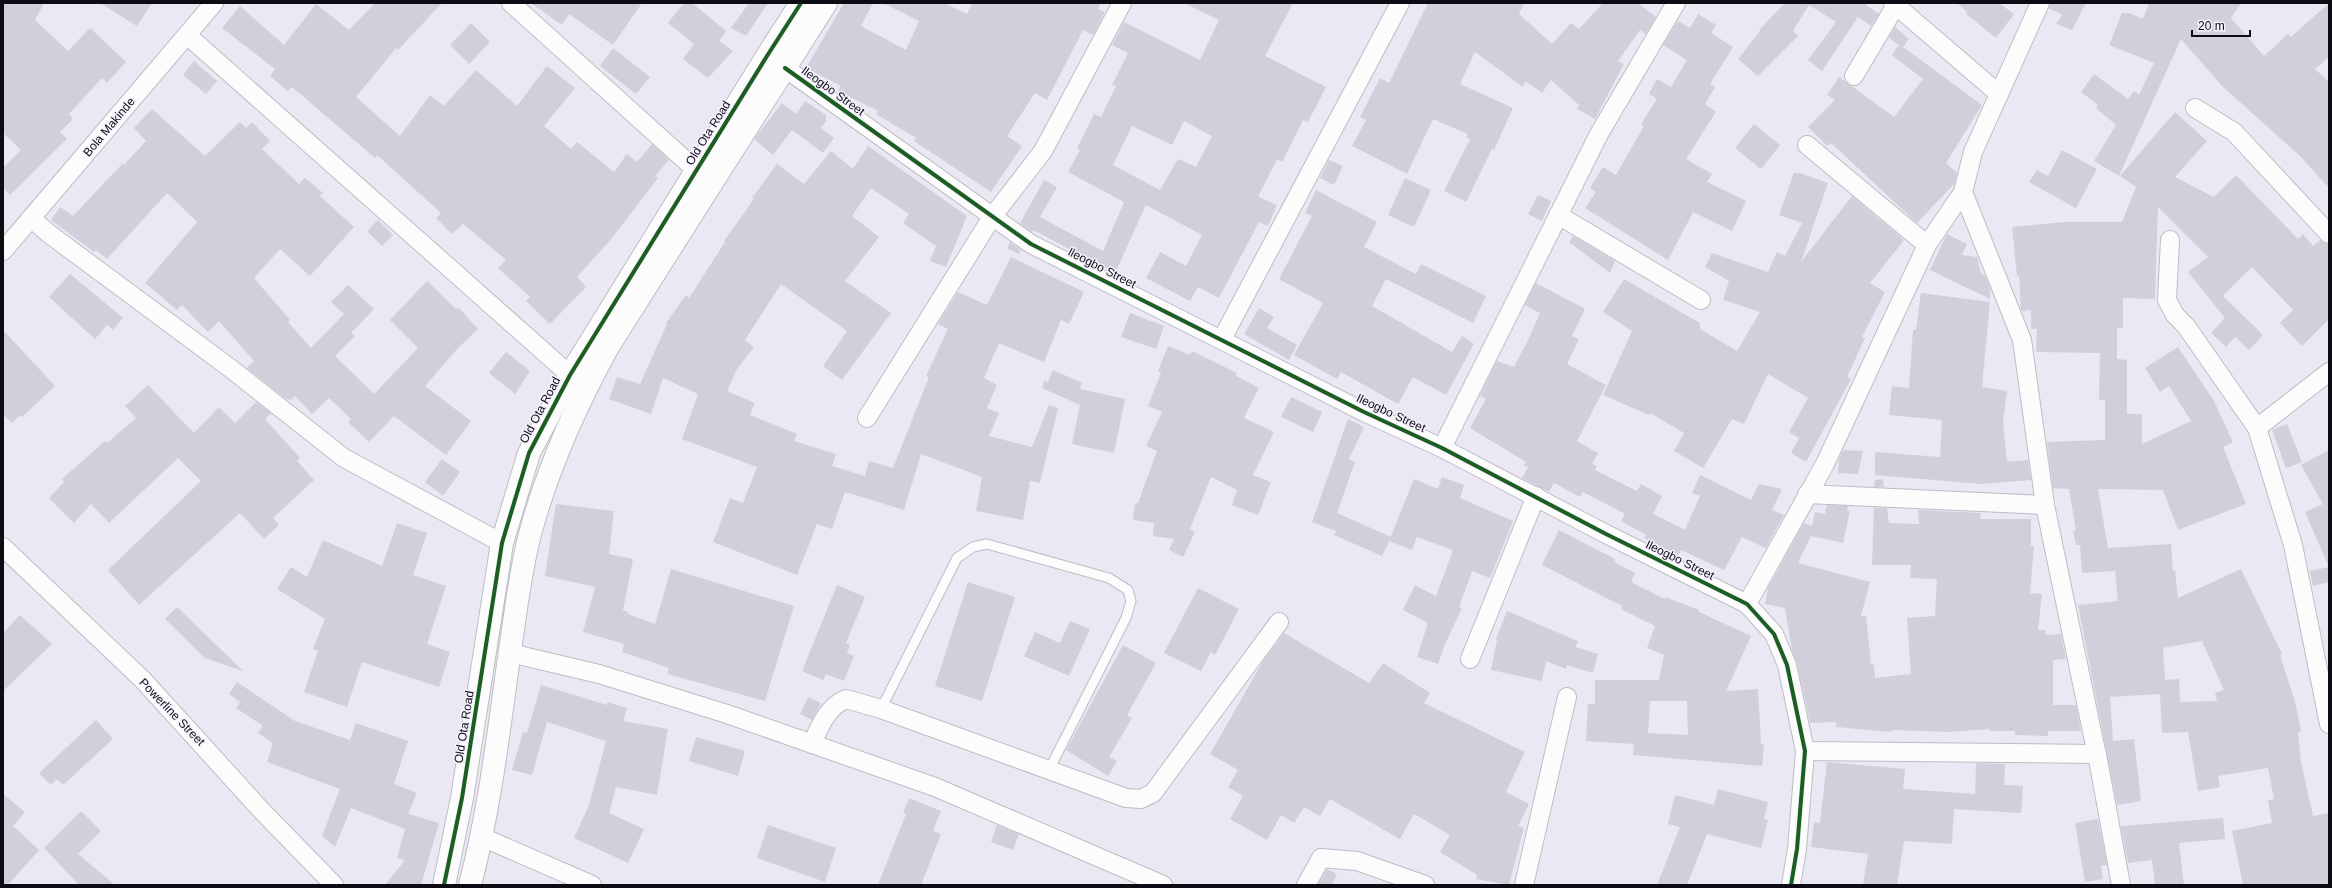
<svg xmlns="http://www.w3.org/2000/svg" width="2332" height="888" font-family="Arial,sans-serif">
	<rect width="100%" height="100%" fill="#ebe8f3"/>
	<!-- building -->
	<g fill="#d2cfdb" fill-rule="evenodd">
		<polygon points="3,3 44,3 35,20 68,51 90,28 126,62 107,83 102,78 69,114 73,119 60,132 67,139 10,195 3,188 3,168 21,150 3,133"/>
		<polygon points="100,3 152,3 137,26"/>
		<polygon points="375,3 442,3 398,50 396,48 356,97 400,136 430,95 444,106 476,70 517,106 547,66 575,88 544,126 571,149 577,142 614,172 627,154 637,162 652,144 669,160 655,176 658,178 612,238 577,277 586,287 550,324 526,301 530,297 498,268 506,260 463,224 452,234 436,218 441,213 377,155 375,158 292,87 288,91 270,76 275,69 222,28 240,6 284,45 316,4 349,30"/>
		<polygon points="531,3 642,3 613,45 569,14 562,25"/>
		<polygon points="684,3 692,3 726,31 719,41 733,51 708,78 683,59 694,44 668,23"/>
		<polygon points="749,3 768,3 746,36 731,28"/>
		<polygon points="844,3 873,3 861,26 906,50 919,21 883,3 944,3 967,14 972,3 1101,3 1098,9 1105,12 1093,35 1083,30 1047,100 1035,93 1007,136 1022,146 991,192 914,141 916,138 876,114 878,111 838,91 841,86 806,68"/>
		<path d="M1184,3H1293L1265,56L1326,87L1308,122L1303,120L1282,162L1277,159L1259,195V197L1277,205L1268,226L1259,222L1219,298L1198,287L1190,301L1146,278L1160,252L1186,266L1202,235L1146,205L1115,273L1033,230L1032,232L1020,223L1044,180L1057,187L1040,217L1103,251L1124,202L1068,172L1080,150L1077,148L1094,114L1101,117L1116,86L1112,85L1128,53L1112,45L1124,22L1200,60L1219,20ZM1184,121L1212,136L1196,167L1178,159L1160,190L1113,165L1132,126L1172,145Z"/>
		<polygon points="1428,3 1524,3 1519,14 1552,44 1571,23 1579,29 1603,3 1638,3 1656,17 1646,34 1640,30 1618,61 1624,64 1595,119 1577,109 1579,105 1551,80 1542,93 1525,81 1523,87 1475,52 1460,84 1513,108 1494,150 1492,149 1466,202 1444,191 1470,139 1466,137 1468,134 1433,119 1407,174 1352,146 1366,120 1360,117 1380,78 1389,83"/>
		<polygon points="1785,3 1867,3 1866,5 1879,14 1871,26 1858,17 1822,71 1808,60 1836,22 1809,5 1793,31 1798,36 1758,76 1738,59 1760,31 1759,30"/>
		<polygon points="1957,3 1999,3 2014,14 1996,38 1966,14 1967,12"/>
		<polygon points="2050,3 2086,3 2072,30 2056,24 2062,15 2049,8"/>
		<polygon points="2149,3 2241,3 2231,18 2264,56 2288,34 2291,37 2329,3 2329,57 2315,69 2329,82 2329,188 2300,156 2222,86 2181,39 2119,176 2094,161 2116,125 2096,108 2098,105 2081,92 2094,74 2128,99 2134,91 2139,95 2154,63 2109,45 2122,13 2129,13 2143,19"/>
		<polygon points="1698,14 1716,25 1711,33 1733,47 1710,84 1715,87 1705,104 1716,112 1686,159 1712,174 1707,182 1746,201 1732,231 1693,212 1668,260 1585,208 1596,192 1590,188 1603,167 1616,175 1644,126 1641,124 1657,99 1649,94 1657,79 1671,87 1687,60 1663,45 1678,21 1690,28"/>
		<polygon points="471,23 490,42 469,64 450,45"/>
		<polygon points="1895,27 1909,39 1903,47 1982,105 1946,163 1957,173 1954,184 1917,223 1831,143 1827,146 1808,127 1835,100 1827,95 1839,77 1894,117 1923,79 1892,55 1899,45 1889,38"/>
		<polygon points="613,48 650,77 636,94 600,66"/>
		<polygon points="194,61 217,81 206,94 183,75"/>
		<polygon points="805,101 826,115 826,121 821,128 834,138 823,153 792,130 773,155 754,139 782,103 796,114"/>
		<polygon points="152,109 205,156 240,122 246,128 252,122 270,141 262,149 299,184 305,178 323,193 320,196 354,227 310,276 280,249 254,278 290,320 288,322 311,348 344,314 331,302 348,285 374,309 351,333 355,336 335,356 374,394 418,348 390,320 427,281 456,309 458,307 478,329 458,348 425,386 471,421 446,455 394,416 369,442 348,422 351,419 329,398 312,414 295,396 291,400 286,399 247,368 254,361 219,321 208,332 182,305 177,310 145,283 197,222 167,193 107,259 96,250 94,252 51,220 60,207 73,216 123,163 124,165 146,141 134,128"/>
		<path d="M2175,112L2207,141L2175,177L2214,197L2236,175L2298,239L2303,234L2313,246L2320,240L2329,244V319L2302,346L2280,323L2293,310L2252,267L2223,296L2263,335L2249,350L2235,337L2226,347L2211,333L2225,318L2188,272L2208,257L2158,207L2155,299L2123,298V328H2117V359L2127,360V414H2142V444L2191,421L2169,386L2160,392L2145,368L2178,347L2214,401L2233,442L2223,447L2246,504L2178,530L2163,490L2098,489L2108,548L2171,544L2173,571L2175,570L2178,598L2241,569L2282,654L2280,655L2295,702L2301,731L2298,732L2301,762L2313,816L2329,813V885H2243L2232,831L2272,823L2268,800L2274,799L2268,768L2218,776L2220,787L2198,791L2188,732L2162,733L2160,694L2110,697L2113,741L2134,739L2141,801L2117,805L2078,605L2118,601L2115,571L2082,573L2080,545H2076L2073,531L2076,530L2069,489L2053,488L2047,442L2105,440V400H2099L2100,353L2036,352L2037,329H2031V310L2022,311L2021,309L2019,276H2017L2012,227L2065,222H2122L2136,187L2120,176ZM2202,641L2224,690L2215,693L2217,701L2180,702L2179,679L2165,680L2163,648Z"/>
		<polygon points="1754,124 1780,145 1761,169 1735,148"/>
		<polygon points="868,146 967,216 946,267 930,261 936,246 903,223 909,214 871,188 852,216 879,237 845,281 891,313 842,380 823,366 847,331 781,284 745,340 754,347 737,369 727,391 755,403 750,415 797,434 794,441 836,454 832,466 865,476 869,461 893,468 929,377 926,376 948,329 938,324 958,292 987,305 1011,257 1084,292 1069,324 1061,320 1044,362 999,343 984,378 997,385 987,408 999,413 989,436 1032,447 1049,405 1058,408 1040,483 1030,481 1023,520 976,511 982,477 921,454 904,510 845,492 832,529 817,524 797,575 713,542 730,498 743,503 757,467 682,439 698,394 663,378 651,414 609,399 617,377 640,384 667,324 666,323 686,295 689,298 725,242 724,241 754,199 752,198 777,164 804,184 831,151 853,169"/>
		<polygon points="2062,150 2097,169 2076,208 2029,182 2037,170 2048,176"/>
		<polygon points="1329,160 1343,166 1334,185 1320,178"/>
		<polygon points="1794,173 1800,173 1828,183 1801,262 1852,196 1904,240 1870,283 1885,292 1862,337 1865,338 1847,377 1851,379 1806,462 1791,453 1799,438 1789,432 1808,398 1768,374 1744,424 1732,419 1703,468 1674,451 1684,433 1650,413 1649,415 1603,395 1632,331 1603,312 1624,279 1700,323 1700,329 1737,351 1760,312 1723,300 1729,281 1705,267 1712,253 1768,272 1777,252 1785,256 1802,223 1779,215"/>
		<polygon points="1405,178 1431,190 1414,227 1388,215"/>
		<polygon points="1316,190 1377,222 1364,247 1416,274 1421,264 1486,296 1473,323 1386,279 1372,306 1452,352 1462,336 1474,344 1446,395 1413,377 1398,404 1341,372 1337,379 1294,355 1323,303 1279,279 1312,216 1305,213"/>
		<polygon points="1538,195 1551,201 1542,221 1528,214"/>
		<polygon points="378,220 393,235 382,246 367,231"/>
		<polygon points="1947,234 1967,244 1962,255 1977,257 1981,274 1985,275 1990,289 1990,299 1930,270"/>
		<polygon points="1573,236 1615,261 1610,273 1569,242"/>
		<polygon points="1010,242 1021,250 1019,254 1007,248"/>
		<polygon points="70,274 123,318 113,330 107,325 95,339 49,297"/>
		<polygon points="1536,283 1585,309 1572,336 1579,339 1567,364 1606,385 1577,441 1598,453 1592,464 1597,466 1595,470 1637,491 1641,484 1662,496 1653,514 1685,530 1700,496 1692,493 1700,475 1751,500 1759,484 1782,489 1772,510 1784,515 1766,548 1742,537 1724,570 1681,550 1678,556 1644,538 1646,535 1621,521 1625,514 1583,492 1580,497 1554,483 1549,492 1522,478 1528,467 1524,465 1526,462 1470,428 1486,399 1480,396 1497,361 1514,367 1529,338 1540,313 1525,305"/>
		<polygon points="1921,293 1990,302 1982,387 2007,391 2003,421 2007,462 2028,460 2031,480 1982,484 1875,475 1875,452 1940,457 1942,420 1889,415 1892,386 1909,388 1913,330 1916,330"/>
		<polygon points="1259,308 1274,317 1267,328 1297,345 1289,360 1244,334"/>
		<polygon points="1130,313 1164,326 1156,349 1121,337"/>
		<polygon points="3,330 55,386 22,417 20,415 12,423 3,414"/>
		<polygon points="1168,346 1190,355 1192,351 1237,373 1236,376 1259,388 1244,418 1274,432 1253,475 1271,482 1258,515 1232,505 1237,490 1211,477 1190,529 1195,532 1183,557 1169,550 1174,539 1153,536 1154,523 1133,520 1135,503 1138,503 1157,451 1146,446 1162,412 1148,406 1161,373 1158,371"/>
		<polygon points="506,352 530,371 515,394 489,373"/>
		<polygon points="1053,370 1082,383 1080,389 1125,399 1114,453 1072,444 1080,405 1042,388 1044,381 1048,382"/>
		<polygon points="148,385 194,433 219,407 235,423 256,402 271,413 265,419 300,458 297,461 314,480 273,518 279,525 264,539 240,513 139,605 108,570 201,481 178,458 109,523 91,504 74,523 49,498 64,482 62,479 105,441 107,443 136,418 125,406"/>
		<polygon points="1291,397 1322,412 1313,432 1281,417"/>
		<polygon points="1348,419 1364,427 1349,459 1355,462 1337,513 1391,537 1382,556 1334,535 1336,531 1312,522"/>
		<polygon points="2287,424 2302,462 2286,468 2272,430"/>
		<polygon points="1843,450 1863,451 1858,474 1838,473 1839,459"/>
		<polygon points="2329,450 2329,565 2328,565 2305,512 2323,504 2301,465"/>
		<polygon points="442,459 460,472 443,496 425,482"/>
		<polygon points="1442,477 1464,485 1460,498 1513,521 1490,578 1472,571 1459,607 1462,608 1446,642 1438,664 1417,657 1428,623 1403,610 1415,585 1436,596 1453,550 1417,537 1412,550 1389,541 1414,479 1438,489"/>
		<polygon points="1883,479 1884,487 1874,487 1875,480"/>
		<polygon points="556,504 614,511 609,554 633,559 623,610 628,612 628,614 655,624 671,569 794,606 765,701 667,674 669,668 622,652 624,644 583,632 595,587 545,576"/>
		<polygon points="1827,505 1848,506 1847,511 1850,511 1843,543 1811,536 1798,563 1870,582 1861,616 1866,616 1871,665 1874,664 1875,678 1911,674 1907,618 1935,616 1937,579 1910,578 1911,565 1872,565 1874,508 1887,508 1889,523 1919,524 1918,510 1981,513 1980,519 2031,519 2031,546 2034,546 2030,593 2042,594 2038,630 2046,630 2045,635 2061,634 2066,659 2053,660 2053,705 2076,705 2081,731 2048,731 2048,736 2015,735 2015,731 1990,731 1990,729 1949,732 1892,730 1892,732 1836,727 1836,722 1810,723 1797,663 1792,651 1785,608 1765,604 1768,588 1804,523 1812,526 1815,512 1825,514"/>
		<polygon points="397,523 427,533 413,575 446,586 427,644 450,652 439,687 362,662 347,707 304,692 318,651 313,649 325,619 277,589 291,567 307,577 323,540 382,566"/>
		<path d="M1559,530L1615,559L1614,562L1635,573L1631,582L1665,599V597L1699,610V612L1751,636L1726,691L1758,689L1761,744L1764,745L1762,766L1633,755L1634,744L1586,741L1588,704H1595V680H1659L1664,655L1647,648L1655,626L1621,609L1622,606L1542,565ZM1650,701H1687L1688,735L1648,733Z"/>
		<polygon points="2329,567 2329,582 2313,586 2310,571"/>
		<polygon points="968,582 1015,597 982,701 935,686"/>
		<polygon points="837,585 865,597 846,643 850,645 847,653 854,656 844,681 826,674 823,680 802,671"/>
		<polygon points="1198,588 1239,609 1215,655 1211,652 1201,671 1164,653"/>
		<polygon points="177,607 243,671 205,658 165,619"/>
		<polygon points="1507,611 1578,641 1575,647 1598,654 1593,673 1567,665 1566,669 1546,661 1542,681 1491,670 1497,640 1496,639"/>
		<polygon points="20,615 52,644 3,691 3,633"/>
		<polygon points="1070,621 1090,629 1069,676 1024,656 1035,632 1060,643"/>
		<polygon points="1284,633 1369,683 1383,663 1430,693 1424,703 1525,752 1506,792 1529,804 1518,826 1524,828 1509,885 1476,879 1477,875 1440,852 1450,835 1414,814 1400,839 1330,799 1320,816 1304,807 1294,823 1281,815 1267,840 1230,819 1243,796 1228,787 1238,770 1210,754 1263,661"/>
		<polygon points="1123,645 1156,663 1127,715 1132,718 1109,757 1117,761 1108,776 1066,750"/>
		<polygon points="237,682 295,721 350,740 356,723 408,741 394,784 417,793 408,814 439,823 421,885 385,885 405,860 397,858 405,829 351,808 335,847 322,836 340,789 267,762 273,743 258,733 263,726 236,708 240,702 229,694"/>
		<polygon points="541,685 607,705 608,702 627,708 623,721 668,729 657,795 616,787 609,813 644,829 628,863 574,838 589,805 606,741 547,722 532,775 512,770 523,732 527,733"/>
		<polygon points="808,697 821,703 812,720 800,714"/>
		<polygon points="96,720 113,739 63,785 57,779 51,785 39,773"/>
		<polygon points="696,737 745,751 738,776 689,761"/>
		<polygon points="1827,762 1905,769 1903,789 1975,794 1976,763 2005,764 2004,785 2023,786 2021,813 1954,809 1952,844 1904,841 1897,885 1863,885 1868,854 1811,847 1814,822 1820,823"/>
		<polygon points="1718,789 1768,802 1764,819 1768,820 1761,848 1707,834 1687,885 1657,885 1680,827 1668,824 1675,795 1714,805"/>
		<polygon points="3,794 25,812 13,826 39,850 8,885 3,885"/>
		<polygon points="909,798 941,811 933,831 941,834 921,885 878,885 906,814 903,813"/>
		<polygon points="81,811 101,831 78,854 115,885 79,885 44,848"/>
		<polygon points="2223,818 2225,839 2179,843 2184,885 2155,885 2152,860 2128,863 2121,826"/>
		<polygon points="2098,819 2107,865 2101,866 2103,879 2085,882 2075,823"/>
		<polygon points="768,825 836,848 825,882 757,858"/>
		<polygon points="997,825 1019,834 1013,850 991,842"/>
		<polygon points="1327,869 1337,874 1332,885 1318,885"/>
	</g>
	<g fill="none" stroke-linecap="round" stroke-linejoin="round">
		<!-- service casing -->
		<g stroke="#bebcc5" stroke-width="11">
			<polyline id="service" points="881,709 957,558 973,547 987,544 1109,578 1128,590 1131,601 1126,618 1049,770"/>
		</g>
		<!-- minor casing -->
		<g stroke="#bebcc5" stroke-width="20">
			<g id="minor">
				<polyline points="511,3 696,170"/>
				<polyline points="1893,3 1999,94"/>
				<polyline points="187,35 570,375"/>
				<polyline points="785,68 1031,244 1364,412 1442,448 1606,534 1747,604 1774,634 1787,665 1805,751 1797,849 1791,885"/>
				<polyline points="1854,76 1896,5"/>
				<polyline points="2195,108 2234,132 2329,234"/>
				<polyline points="1807,145 1927,245"/>
				<polyline points="1963,192 2022,340 2045,505 2099,765 2121,885"/>
				<polyline points="1558,215 1701,300"/>
				<polyline points="31,218 48,233 230,368 344,458 502,543"/>
				<polyline points="2170,240 2167,300 2175,315 2186,326 2257,428 2293,545 2329,724"/>
				<polyline points="3,251 214,3"/>
				<polyline points="1222,339 1400,3"/>
				<polyline points="867,418 992,217 1043,151 1122,3"/>
				<polyline points="2257,428 2329,372"/>
				<polyline points="1442,448 1599,134 1676,3"/>
				<polyline points="1807,494 2045,505"/>
				<polyline points="3,547 143,680 261,810 334,885"/>
				<polyline points="1747,604 1825,464 1927,245 1963,192 1973,152 2040,3"/>
				<polyline points="510,653 599,674 727,714 935,787 1163,885"/>
				<polyline points="1470,659 1536,496"/>
				<path d="M812,744C820,726 827,707 846,699L881,709L1126,798L1141,799L1153,793L1279,622"/>
				<polyline points="1805,751 2097,754"/>
				<polyline points="482,837 592,885"/>
				<polyline points="1306,885 1321,858 1357,861 1425,885"/>
				<polyline points="1524,885 1567,697"/>
			</g>
		</g>
		<!-- tertiary casing -->
		<g stroke="#bebcc5" stroke-width="24">
			<g id="tertiary">
				<polyline points="444,885 462,798 502,543 529,453 570,375 767,56 801,3"/>
				<path d="M470,885C490,808 499,729 510,650C516,611 520,572 530,534C548,467 576,405 609,345L826,3"/>
			</g>
		</g>
		<!-- service -->
		<use href="#service" stroke="#fcfcfd" stroke-width="9"/>
		<!-- minor -->
		<use href="#minor" stroke="#fcfcfd" stroke-width="18"/>
		<!-- tertiary -->
		<use href="#tertiary" stroke="#fcfcfd" stroke-width="22"/>
		<!-- cycleway casing -->
		<g stroke="#f5f2fe" stroke-width="6">
			<g id="cycleway">
				<polyline points="785,68 1031,244 1364,412 1442,448 1606,534 1747,604 1774,634 1787,665 1805,751 1797,849 1791,885"/>
				<polyline points="444,885 462,798 502,543 529,453 570,375 767,56 801,3"/>
			</g>
		</g>
		<!-- cycleway -->
		<use href="#cycleway" stroke="#1b5e20" stroke-width="4"/>
	</g>
	<g text-anchor="middle" dominant-baseline="central" stroke-width="3" stroke-linejoin="round" paint-order="stroke">
		<!-- street labels -->
		<g font-size="12" fill="#0e0c13" stroke="#f5f2fe">
			<text transform="translate(833 91) rotate(36)">Ileogbo Street</text>
			<text transform="translate(109 127) rotate(-50)">Bola Makinde</text>
			<text transform="translate(708 133) rotate(-58)">Old Ota Road</text>
			<text transform="translate(1102 268) rotate(27)">Ileogbo Street</text>
			<text transform="translate(540 410) rotate(-62)">Old Ota Road</text>
			<text transform="translate(1391 413) rotate(25)">Ileogbo Street</text>
			<text transform="translate(1680 560) rotate(26)">Ileogbo Street</text>
			<text transform="translate(172 712) rotate(46)">Powerline Street</text>
			<text transform="translate(464 727) rotate(-81)">Old Ota Road</text>
		</g>
	</g>
	<!-- border -->
	<rect width="2332" height="888" fill="none" stroke="#0e0c13" stroke-width="8"/>
	<!-- scale -->
	<path d="M2192 30v6h58v-6" fill="none" stroke="#0e0c13" stroke-width="2"/>
	<text x="2198" y="30" font-size="12" fill="#0e0c13" stroke="#f5f2fe" stroke-width="3" paint-order="stroke">20 m</text>
</svg>
